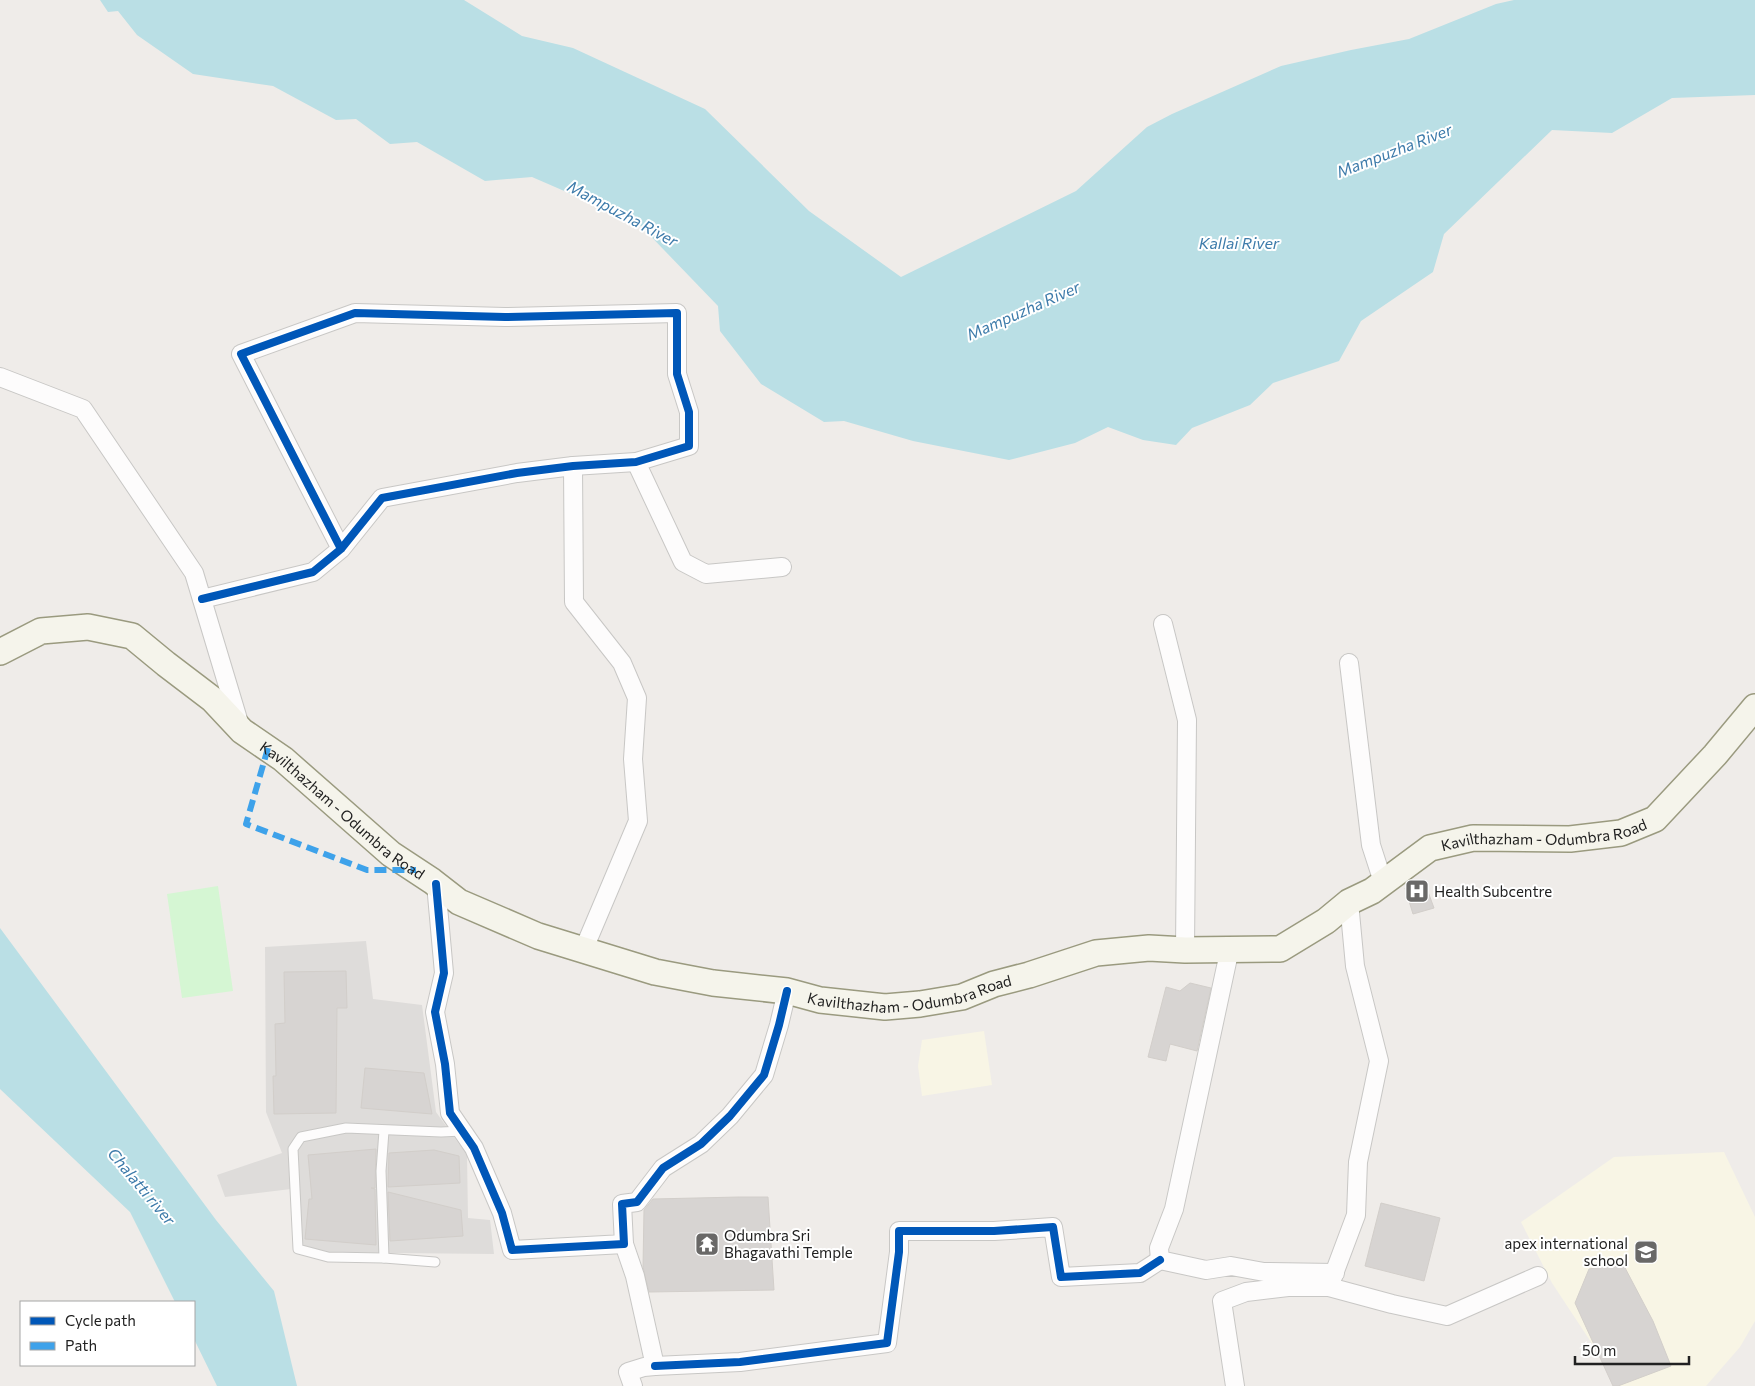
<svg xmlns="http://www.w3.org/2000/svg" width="1755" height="1386" font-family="Commissioner,sans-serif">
	<rect width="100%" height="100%" fill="#efece9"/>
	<!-- residential -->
	<polygon fill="#dedcda" points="366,941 373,999 422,1005 436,1112 467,1155 468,1218 490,1220 494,1254 295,1252 291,1189 225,1197 217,1175 282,1153 266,1112 265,947"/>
	<!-- education -->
	<g fill="#f8f5e5">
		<polygon points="984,1031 992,1085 922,1096 918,1066 922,1040"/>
		<polygon points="1724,1152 1755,1217 1755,1321 1740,1347 1706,1386 1620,1386 1552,1283 1521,1222 1614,1157"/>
	</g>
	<!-- park -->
	<polygon fill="#d5f6d3" points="218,886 233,991 182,998 167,894"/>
	<!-- water -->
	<g fill="#badfe5">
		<polygon points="100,0 464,0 522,36 573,48 705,109 809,211 901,277 1076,191 1147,127 1172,114 1281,66 1351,50 1409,39 1496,4 1514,0 1755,0 1755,95 1672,98 1612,133 1552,130 1444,234 1433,272 1361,321 1339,361 1273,383 1250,405 1192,428 1176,445 1143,440 1108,427 1075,443 1009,460 913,441 844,421 824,422 761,384 720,331 718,306 638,223 532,177 485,181 417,142 390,144 356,119 336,120 273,86 193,74 137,35 118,11 108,12"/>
		<polygon points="0,928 216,1220 274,1291 297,1386 217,1386 194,1339 194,1302 175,1302 130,1212 0,1089"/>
	</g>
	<!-- building -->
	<g fill="#d7d4d2" stroke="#d2ceca">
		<polygon points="1424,881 1434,908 1413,914 1405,888"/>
		<polygon points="346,971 347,1008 337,1008 336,1113 274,1114 273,1076 276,1076 275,1024 285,1023 284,972"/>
		<polygon points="1190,983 1211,988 1197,1051 1170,1044 1166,1061 1148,1057 1166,987 1180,991"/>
		<polygon points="365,1068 424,1073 432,1114 361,1108"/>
		<polygon points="376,1149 375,1188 371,1188 375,1189 376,1245 305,1239 309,1199 312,1199 308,1155"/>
		<polygon points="434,1150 459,1156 460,1183 388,1187 389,1153"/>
		<polygon points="388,1192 461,1210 463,1236 390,1241"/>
		<polygon points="739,1197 768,1197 774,1290 649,1292 643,1267 644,1210 653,1199"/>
		<polygon points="1381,1203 1440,1218 1424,1281 1365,1266"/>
		<polygon points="1623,1264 1653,1321 1671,1366 1618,1386 1613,1386 1575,1303 1589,1269"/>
	</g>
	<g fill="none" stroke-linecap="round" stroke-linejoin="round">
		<!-- lane casing -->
		<g stroke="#c8c7c5" stroke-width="11">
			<g id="lane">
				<polyline points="384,1131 381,1171 384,1258"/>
				<polyline points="435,1262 384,1258 328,1257 298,1249 293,1149 301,1137 346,1128 441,1132 462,1131"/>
			</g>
		</g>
		<!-- street casing -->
		<g stroke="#c8c7c5" stroke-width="20">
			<g id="street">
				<polyline points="0,377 83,409 194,573 240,726"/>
				<polyline points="636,462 683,562 706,574 782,567"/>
				<polyline points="573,466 574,602 622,663 637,698 633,759 638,821 583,951"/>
				<polyline points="202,599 313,572 341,549 382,498 517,473 573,466 636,462 689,446 689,412 677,374 677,313 505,317 355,313 241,354 341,549"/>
				<polyline points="1163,624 1187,720 1185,950"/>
				<polyline points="1349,663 1371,845 1383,882"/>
				<polyline points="436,884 444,973 435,1012 445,1064 450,1113 474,1148 502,1213 512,1250 624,1244 622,1204 637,1202 663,1168 701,1144 730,1116 764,1075 779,1025 787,991"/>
				<polyline points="1349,902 1355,966 1379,1061 1358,1162 1356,1215 1329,1287 1392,1304 1447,1316 1538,1276"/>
				<polyline points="1230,948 1174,1209 1159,1248 1160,1260 1206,1270 1231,1266 1264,1272 1335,1273"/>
				<polyline points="624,1244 635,1276 655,1366 644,1367 628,1372 633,1386"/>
				<polyline points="655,1366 740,1362 887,1343 899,1252 899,1231 994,1231 1053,1227 1061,1277 1140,1273 1160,1260"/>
				<polyline points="1235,1386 1222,1301 1246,1292 1288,1287 1329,1287"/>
			</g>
		</g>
		<!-- secondary casing -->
		<g stroke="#9a9a7f" stroke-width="28">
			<g id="secondary">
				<path id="s1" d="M0,652L41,631L88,627L132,636L166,664L212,699L242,731L283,759L391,854L432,881L459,902L538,936L655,972L713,983L787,991L820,1000L885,1007L920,1004L962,997L994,984L1029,975L1096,953L1149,948L1185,950L1280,949L1326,921L1349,902L1372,891L1430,848L1473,838L1570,839L1621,833L1655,819L1715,755L1755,707"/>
			</g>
		</g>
		<!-- lane -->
		<use href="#lane" stroke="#fdfcfc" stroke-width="9"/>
		<!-- street -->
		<use href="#street" stroke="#fdfcfc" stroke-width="18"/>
		<!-- secondary -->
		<use href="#secondary" stroke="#f5f4eb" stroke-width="25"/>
		<!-- quiet -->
		<polyline stroke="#3ea2ea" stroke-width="6" stroke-dasharray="12 6" stroke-linecap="butt" points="268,748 246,824 367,870 416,870"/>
		<!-- cycleway casing -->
		<g stroke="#fff" stroke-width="11">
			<g id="cycleway">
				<polyline points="202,599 313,572 341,549 382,498 517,473 573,466 636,462 689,446 689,412 677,374 677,313 505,317 355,313 241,354 341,549"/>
				<polyline points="436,884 444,973 435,1012 445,1064 450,1113 474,1148 502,1213 512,1250 624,1244 622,1204 637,1202 663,1168 701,1144 730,1116 764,1075 779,1025 787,991"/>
				<polyline points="655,1366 740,1362 887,1343 899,1252 899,1231 994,1231 1053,1227 1061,1277 1140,1273 1160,1260"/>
			</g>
		</g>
		<!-- cycleway -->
		<use href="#cycleway" stroke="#0057b8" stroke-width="8"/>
	</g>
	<!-- icons -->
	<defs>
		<g id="hospital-square" transform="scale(1.25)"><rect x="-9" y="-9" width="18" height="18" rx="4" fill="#696867" stroke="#fff"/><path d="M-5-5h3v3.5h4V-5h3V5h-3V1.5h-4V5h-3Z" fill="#fff"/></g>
		<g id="temple-square" transform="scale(1.25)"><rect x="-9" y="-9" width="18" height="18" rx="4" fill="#696867" stroke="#fff"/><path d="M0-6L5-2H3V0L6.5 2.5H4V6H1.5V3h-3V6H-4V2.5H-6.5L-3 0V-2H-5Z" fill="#fff"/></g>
		<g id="school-square" transform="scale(1.25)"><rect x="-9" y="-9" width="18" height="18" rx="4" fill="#696867" stroke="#fff"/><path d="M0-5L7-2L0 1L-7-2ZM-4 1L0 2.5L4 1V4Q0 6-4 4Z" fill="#fff"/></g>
	</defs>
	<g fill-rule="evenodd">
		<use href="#hospital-square" x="1417" y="891"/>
		<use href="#temple-square" x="707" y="1244"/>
		<use href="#school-square" x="1646" y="1252"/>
	</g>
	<g text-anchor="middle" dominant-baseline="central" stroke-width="4" stroke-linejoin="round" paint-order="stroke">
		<!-- street labels -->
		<g font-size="15" fill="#212121" stroke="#fff">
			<text stroke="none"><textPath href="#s1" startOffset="412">Kavilthazham - Odumbra Road</textPath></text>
			<text stroke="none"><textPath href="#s1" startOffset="1702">Kavilthazham - Odumbra Road</textPath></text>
			<text stroke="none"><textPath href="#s1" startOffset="1028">Kavilthazham - Odumbra Road</textPath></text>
		</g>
		<!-- poi labels -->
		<g font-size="15" fill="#212121" stroke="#fff" text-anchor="start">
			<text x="1434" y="891">Health Subcentre</text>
			<text x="724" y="1235">Odumbra Sri<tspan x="724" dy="17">Bhagavathi Temple</tspan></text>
			<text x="1628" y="1243" text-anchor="end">apex international<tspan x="1628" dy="17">school</tspan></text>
		</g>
		<!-- water labels -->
		<g font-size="16" font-style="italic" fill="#3d7baa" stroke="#fff">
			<text transform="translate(1394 150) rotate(-21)">Mampuzha River</text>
			<text transform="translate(623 213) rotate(28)">Mampuzha River</text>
			<text x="1239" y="242">Kallai River</text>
			<text transform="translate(1023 310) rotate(-24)">Mampuzha River</text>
			<text transform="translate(142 1186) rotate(50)">Chalatti river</text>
		</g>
	</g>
	<!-- legend -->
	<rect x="20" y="1301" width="175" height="65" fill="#ffffff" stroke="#a6a6a6"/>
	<rect x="30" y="1317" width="25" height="8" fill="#0057b8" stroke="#a6a6a6"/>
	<text x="65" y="1326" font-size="15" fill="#212121">Cycle path</text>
	<rect x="30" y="1342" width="25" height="8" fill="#3ea2ea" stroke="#a6a6a6"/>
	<text x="65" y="1351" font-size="15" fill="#212121">Path</text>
	<!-- scale -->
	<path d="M1575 1356v8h114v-8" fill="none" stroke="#212121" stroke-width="2.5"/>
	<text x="1582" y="1356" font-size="15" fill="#212121" stroke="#ffffff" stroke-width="4" paint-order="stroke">50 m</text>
</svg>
